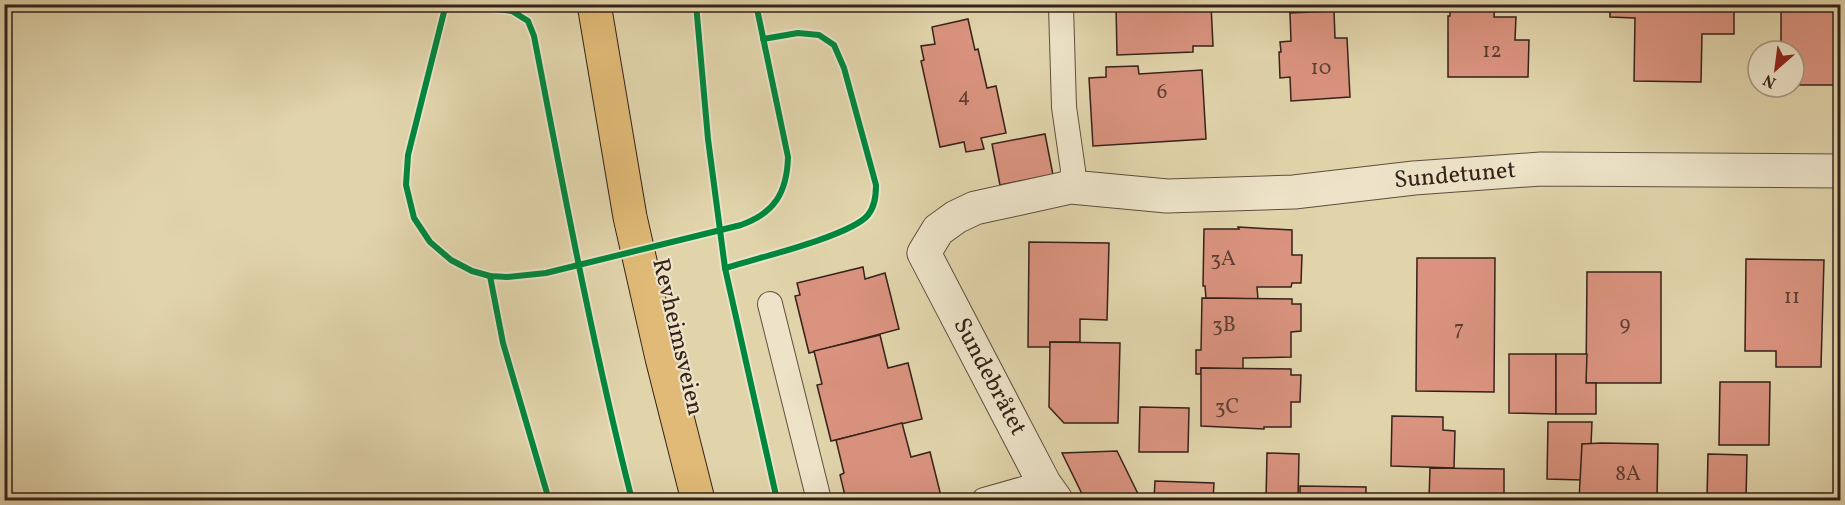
<svg xmlns="http://www.w3.org/2000/svg" width="1845" height="505" viewBox="0 0 1845 505" font-family="Vollkorn,serif">
	<rect width="100%" height="100%" fill="#e1d4ab"/>
	<filter id="stains"><feTurbulence type="fractalNoise" baseFrequency=".00333" numOctaves="4"/><feColorMatrix values="0 0 0 0 .2 0 0 0 0 .09 0 0 0 0 .02 0 0 0 .5 -.17"/></filter>
	<radialGradient id="worn" r=".72"><stop offset=".6" stop-color="#630" stop-opacity="0"/><stop offset="1" stop-color="#630" stop-opacity=".3"/></radialGradient>
	<g fill="#da937f" stroke="#35221a" stroke-width="1.5">
		<polygon points="1135,4 1211,5 1213,46 1193,46 1193,52 1117,55 1116,5"/>
		<polygon points="1290,4 1334,4 1334,11 1290,13"/>
		<polygon points="1450,4 1495,4 1494,17 1516,17 1515,40 1529,40 1528,77 1448,77 1448,16 1450,16"/>
		<polygon points="1610,4 1734,4 1734,34 1702,34 1701,82 1634,81 1635,18 1610,17"/>
		<polygon points="1781,4 1840,4 1840,85 1794,85 1794,51 1781,51"/>
		<polygon points="1334,11 1335,38 1347,38 1350,97 1291,101 1290,77 1280,78 1279,52 1281,52 1280,42 1291,41 1290,13"/>
		<polygon points="968,19 975,50 978,49 987,88 996,86 1006,133 981,138 984,149 966,152 964,142 940,147 921,61 924,60 921,46 935,44 932,27"/>
		<polygon points="1138,66 1139,74 1202,70 1206,139 1093,146 1089,78 1106,77 1106,67"/>
		<polygon points="1045,134 1053,175 1000,185 992,144"/>
		<polygon points="1238,227 1292,230 1292,255 1302,255 1301,283 1292,283 1291,287 1257,287 1258,299 1206,298 1205,286 1203,286 1204,229 1239,229"/>
		<polygon points="1029,242 1109,243 1107,320 1080,319 1080,342 1050,342 1050,347 1028,347"/>
		<polygon points="1417,258 1495,258 1494,392 1416,391"/>
		<polygon points="1746,259 1824,260 1821,367 1776,367 1776,351 1745,351"/>
		<polygon points="863,267 865,279 885,273 899,329 809,353 795,296 800,295 797,283"/>
		<polygon points="1587,272 1661,272 1661,383 1586,383"/>
		<polygon points="1202,298 1292,299 1292,304 1301,304 1301,331 1291,332 1291,357 1243,358 1243,369 1201,368 1201,374 1196,374 1196,350 1201,350"/>
		<polygon points="880,335 888,368 908,363 922,419 831,441 817,385 822,384 814,351"/>
		<polygon points="1050,342 1120,343 1118,423 1064,423 1049,407"/>
		<polygon points="1509,354 1556,354 1556,414 1509,413"/>
		<polygon points="1556,354 1587,354 1586,383 1596,383 1596,414 1556,414"/>
		<polygon points="1201,368 1291,369 1291,375 1301,375 1300,402 1291,402 1291,427 1264,427 1264,429 1201,426"/>
		<polygon points="1720,382 1770,382 1769,445 1719,445"/>
		<polygon points="1140,407 1189,408 1188,452 1139,452"/>
		<polygon points="1392,416 1443,417 1443,430 1455,431 1454,468 1391,466"/>
		<polygon points="1548,422 1592,422 1591,445 1582,444 1582,480 1547,479"/>
		<polygon points="902,423 911,457 930,452 942,500 846,500 840,475 844,473 836,440"/>
		<polygon points="1601,443 1658,444 1657,500 1579,500 1582,444"/>
		<polygon points="1117,451 1141,500 1085,500 1062,453"/>
		<polygon points="1267,453 1299,454 1298,500 1266,500"/>
		<polygon points="1708,454 1747,455 1746,500 1707,500"/>
		<polygon points="1430,468 1504,469 1504,500 1429,500"/>
		<polygon points="1155,481 1214,483 1213,500 1154,500"/>
		<polygon points="1300,486 1366,487 1366,500 1300,500"/>
	</g>
	<g fill="none" stroke-linecap="round" stroke-linejoin="round">
		<defs>
			<g id="service">
				<polyline points="1061,7 1064,107 1073,170 1071,187"/>
				<polyline points="770,304 819,500"/>
				<polyline points="984,500 1044,483"/>
			</g>
			<polyline id="minor" points="1056,500 1044,483 924,253 938,230 956,217 975,208 1071,187 1167,196 1294,192 1414,178 1541,169 1840,171"/>
			<polyline id="primary" points="594,4 630,217 662,358 698,500"/>
		</defs>
		<use href="#service" stroke="#604e3e" stroke-width="26"/>
		<use href="#minor" stroke="#604e3e" stroke-width="35"/>
		<use href="#primary" stroke="#35221a" stroke-width="35"/>
		<use href="#service" stroke="#ece3c8" stroke-width="24"/>
		<use href="#minor" stroke="#ece3c8" stroke-width="33"/>
		<use href="#primary" stroke="#e0ba76" stroke-width="33"/>
		<defs>
			<g id="cycleway">
				<path d="M 446,4 L 408,155 L 406,185 L 414,218 L 430,242 L 451,260 L 472,271 L 490,276 L 507,277 L 546,273 L 741,225 C 775,213 787,192 788,157 L 756,4"/>
				<path d="M 464,4 L 512,11 L 528,21 L 534,36 C 564,192 593,347 632,500"/>
				<polyline points="696,4 708,139 725,268 777,500"/>
				<path d="M 725,268 C 754,259 851,236 868,215 C 875,206 876,196 876,185 L 844,68 L 834,45 L 819,35 L 798,33 L 763,39"/>
				<polyline points="490,276 503,343 549,500"/>
			</g>
		</defs>
		<use href="#cycleway" stroke="#ece3c8" stroke-width="10"/>
		<use href="#cycleway" stroke="#00873e" stroke-width="6"/>
	</g>
	<g text-anchor="middle" dominant-baseline="central" stroke-width="4.5" stroke-linejoin="round" paint-order="stroke">
		<g font-size="21" fill="#5e3e33">
			<text x="1492" y="51">12</text>
			<text x="1321" y="68">10</text>
			<text x="1162" y="92">6</text>
			<text x="964" y="96">4</text>
			<text x="1223" y="259">3A</text>
			<text x="1792" y="297">11</text>
			<text x="1625" y="324">9</text>
			<text x="1224" y="325">3B</text>
			<text x="1459" y="329">7</text>
			<text x="1227" y="407">3C</text>
			<text x="1628" y="474">8A</text>
		</g>
		<g font-size="24" fill="#35221a" stroke="#ece3c8">
			<text transform="translate(1455 176) rotate(-5)">Sundetunet</text>
			<text transform="translate(677 337) rotate(77)">Revheimsveien</text>
			<text transform="translate(989 377) rotate(62)">Sundebråtet</text>
		</g>
	</g>
	<rect width="1845" height="505" fill="none" stroke="#e1d4ab" stroke-width="24"/>
	<rect x="6" y="6" width="1833" height="493" fill="none" stroke="#35221a" stroke-width="3"/>
	<rect x="12" y="12" width="1821" height="481" fill="none" stroke="#35221a" stroke-width="1.5"/>
	<g transform="translate(1776 69) rotate(208)"><circle r="28" fill="#ece3c8" stroke="#a39682" stroke-width="1.5"/>
	<path d="M0-4.5L10 22L0 15L-10 22Z" fill="#8f2418"/>
	<text y="-9" font-size="16" font-weight="bold" text-anchor="middle" fill="#35221a">N</text>
	</g>
	<rect width="100%" height="100%" filter="url(#stains)"/>
	<rect width="100%" height="100%" fill="url(#worn)"/>
</svg>
